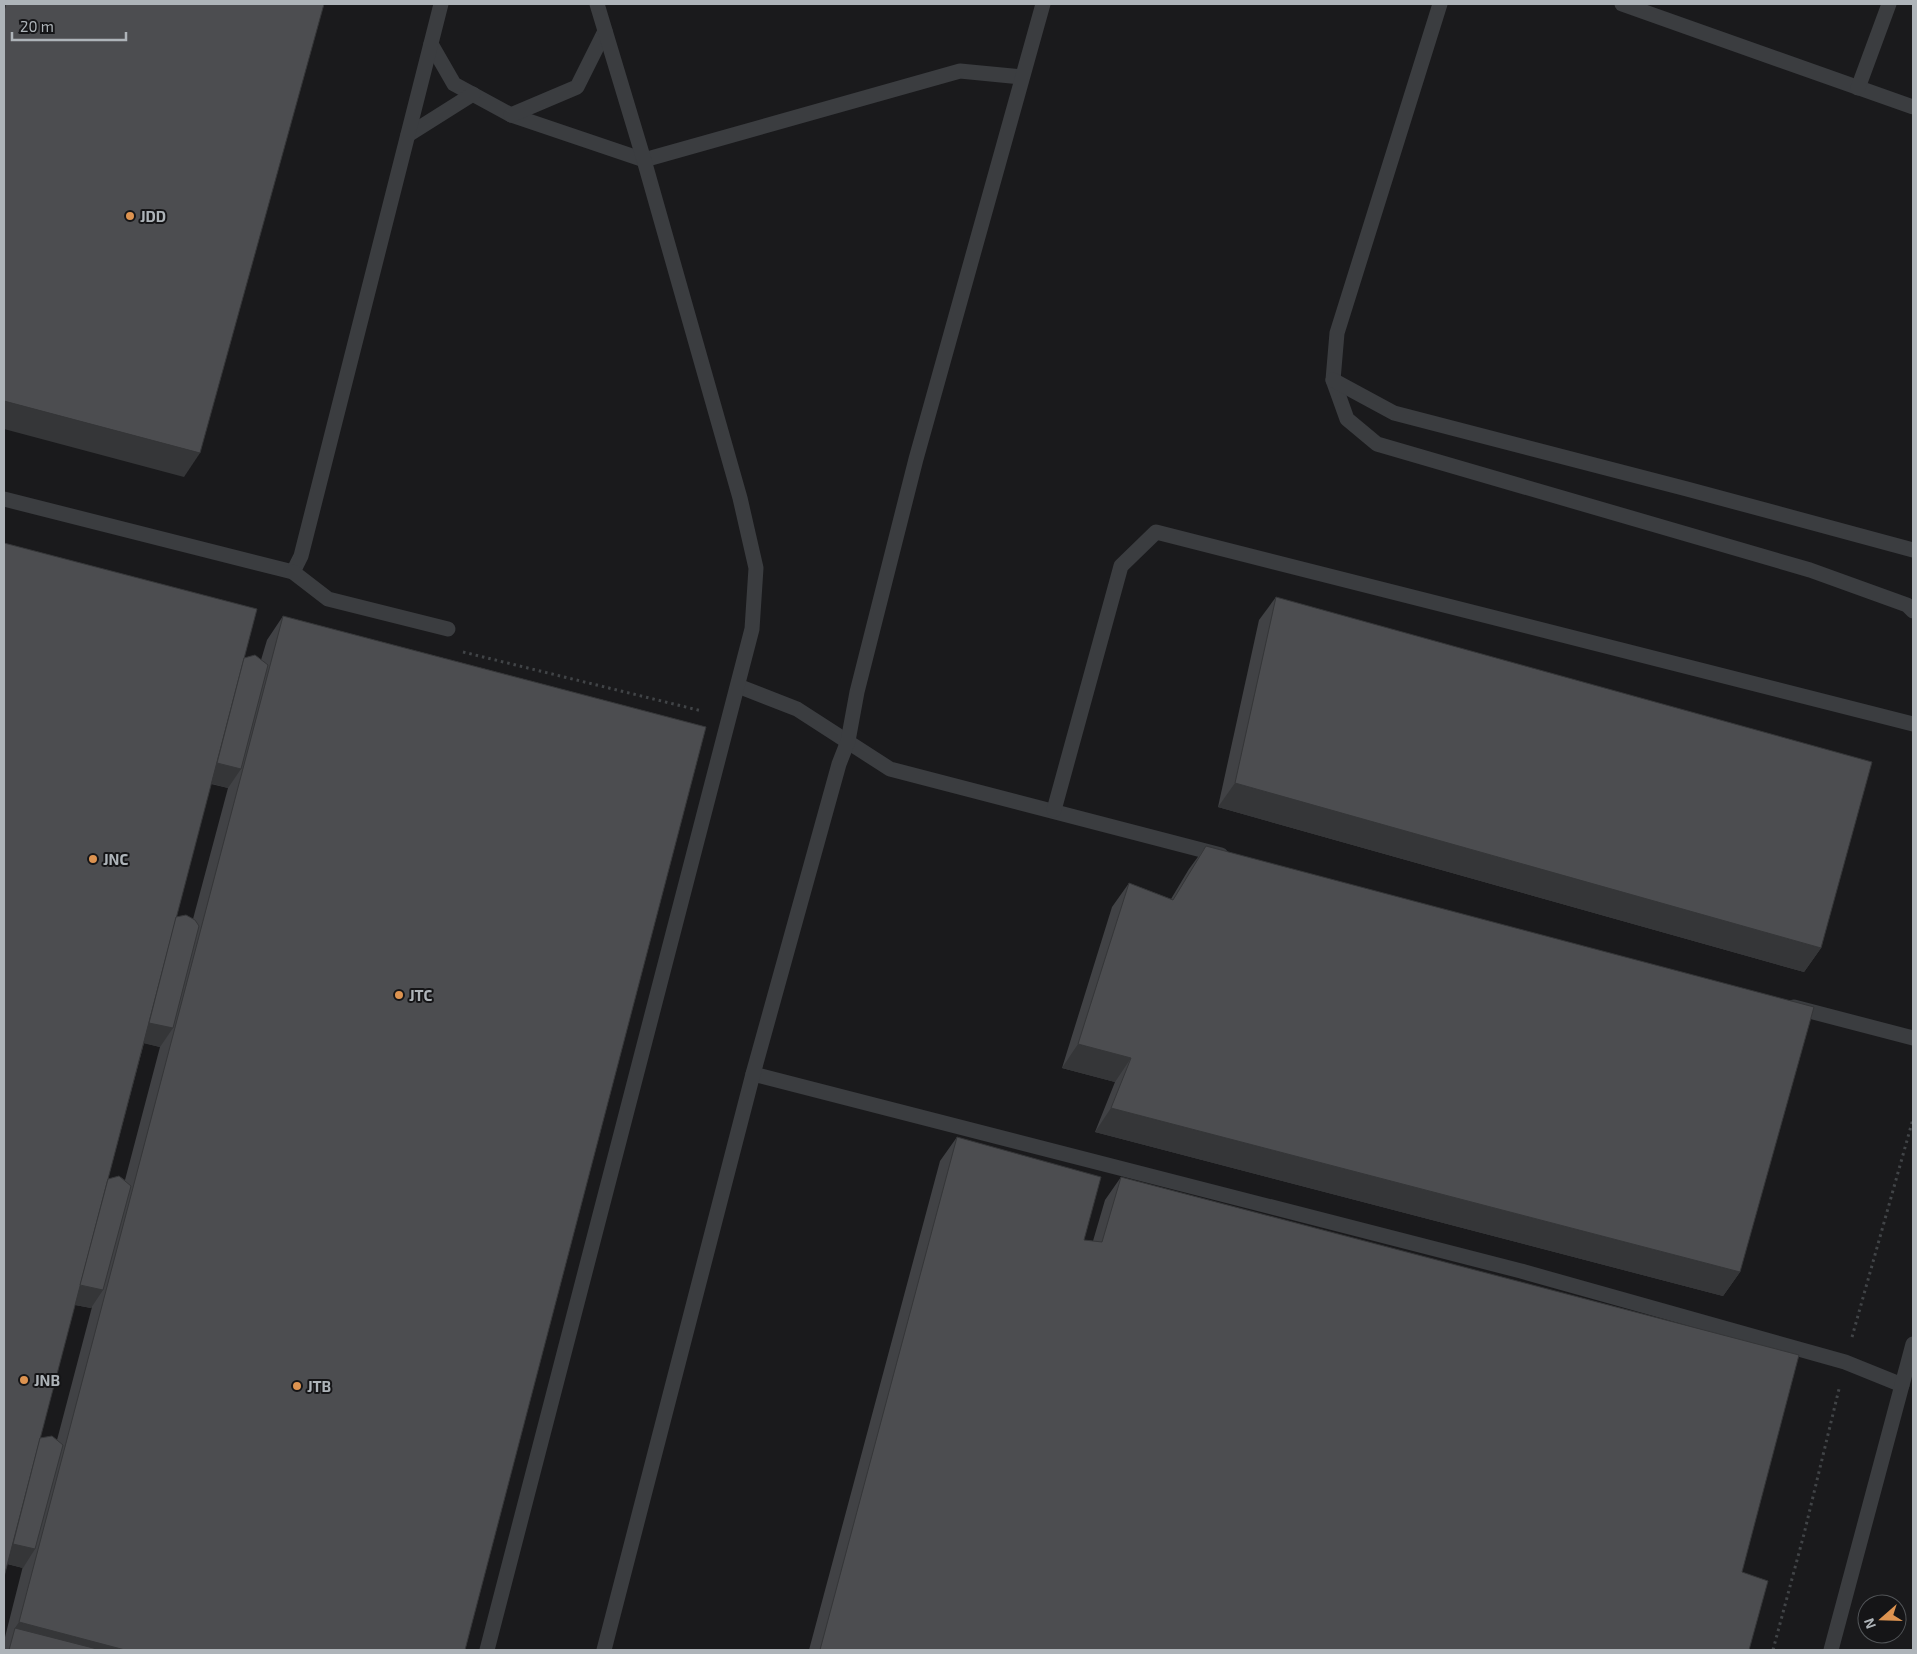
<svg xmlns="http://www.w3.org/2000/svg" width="1917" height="1654" viewBox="0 0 1917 1654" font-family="'Exo 2',sans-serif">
	<rect width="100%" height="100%" fill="#1a1a1c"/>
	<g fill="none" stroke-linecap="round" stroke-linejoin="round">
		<g stroke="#414447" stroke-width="3" stroke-dasharray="2.5 4" stroke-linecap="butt">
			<polyline points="463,652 702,711"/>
			<polyline points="1852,1337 1913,1119"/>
			<polyline points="1773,1650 1804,1534 1839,1389"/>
		</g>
		<g stroke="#3b3d40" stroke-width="15">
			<polyline points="1440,4 1337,333 1333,380 1347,419 1377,444 1810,570 1907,605 1913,611"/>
			<polyline points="1622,4 1913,107"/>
			<polyline points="431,44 454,84 511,115 644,160 960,71 1022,77"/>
			<polyline points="1858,88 1889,4"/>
			<polyline points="511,115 577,87 605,31"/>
			<polyline points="408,135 473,94"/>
			<polyline points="1333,380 1394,413 1687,489 1913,550"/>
			<polyline points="4,499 293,572 301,556 441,4"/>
			<polyline points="293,572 328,599 448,629"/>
			<polyline points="738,686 797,709 890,769 1221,855"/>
			<polyline points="1054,810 1121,566 1156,532 1913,724"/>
			<polyline points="1794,1007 1913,1038"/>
			<polyline points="753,1074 1521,1271 1845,1362 1902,1385"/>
			<polyline points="487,1650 752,629 756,568 740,498 644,160 597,4"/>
			<polyline points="604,1650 753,1074 839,764 848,741 857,692 916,459 1043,4"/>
			<polyline points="1831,1650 1913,1344"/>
		</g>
	</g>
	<g fill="#414245" fill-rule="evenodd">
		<path d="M 4,543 L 257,609 L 244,658 L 255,655 L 261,660 L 267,640 L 283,616 L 706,727 L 465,1650 L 4,1650 L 4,1641 L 23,1566 L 23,1568 L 7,1564 L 4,1577 ZM 211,784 L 228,788 L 193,919 L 186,915 L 176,917 ZM 144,1043 L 160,1047 L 125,1180 L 119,1176 L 108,1179 ZM 75,1305 L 91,1308 L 92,1307 L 57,1440 L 52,1436 L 40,1438 Z"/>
		<polygon points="1276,597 1821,948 1804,972 1218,807 1259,620"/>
		<polygon points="1206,846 1740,1272 1723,1296 1095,1132 1115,1082 1062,1068 1112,907 1129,883 1171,899 1189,869"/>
		<polygon points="957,1137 1084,1240 1093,1241 1105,1200 1121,1177 1742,1572 1749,1650 809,1650 940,1161"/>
	</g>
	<g fill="#353638">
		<polygon points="4,401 200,453 184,477 4,429"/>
		<polygon points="215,763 241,769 228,788 202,781"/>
		<polygon points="1235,783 1821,948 1804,972 1218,807"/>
		<polygon points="147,1022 173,1028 160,1047 134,1041"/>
		<polygon points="1078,1044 1131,1058 1115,1082 1062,1068"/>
		<polygon points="1111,1108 1740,1272 1723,1296 1095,1132"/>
		<polygon points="78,1285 103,1290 91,1308 65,1303"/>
		<polygon points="10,1543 35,1549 23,1568 4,1563"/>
		<polygon points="19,1622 125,1650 19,1650 15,1628"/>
	</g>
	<g fill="#4c4d50" stroke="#353638">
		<polygon points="6,4 324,4 200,453 4,401 4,11"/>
		<polygon points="4,543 257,609 4,1577"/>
		<polygon points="1276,597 1872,762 1821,948 1235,783"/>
		<polygon points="283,616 706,727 465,1650 125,1650 19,1622"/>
		<polygon points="255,655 268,665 241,769 217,763 244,658"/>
		<polygon points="1206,846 1814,1007 1740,1272 1111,1108 1131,1058 1078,1044 1129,883 1173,900"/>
		<polygon points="186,915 195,920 199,926 173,1028 149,1023 176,917"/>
		<polygon points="957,1137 1101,1177 1084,1240 1102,1242 1121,1177 1799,1355 1742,1572 1768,1581 1749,1650 820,1650"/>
		<polygon points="119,1176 131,1186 103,1290 80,1285 108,1179"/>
		<polygon points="52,1436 63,1445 35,1549 13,1544 40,1438"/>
		<polygon points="15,1628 97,1649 97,1650 9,1650"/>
	</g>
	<g fill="#dd9350" stroke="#151517" stroke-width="2">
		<circle cx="130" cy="216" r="5"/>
		<circle cx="93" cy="859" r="5"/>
		<circle cx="399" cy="995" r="5"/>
		<circle cx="24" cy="1380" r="5"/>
		<circle cx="297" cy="1386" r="5"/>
	</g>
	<g text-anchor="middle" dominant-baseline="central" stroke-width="4" stroke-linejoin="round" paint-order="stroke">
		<g font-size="15" font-weight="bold" fill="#aeb4b9" stroke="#151517" text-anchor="start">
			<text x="140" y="216">JDD</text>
			<text x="103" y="859">JNC</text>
			<text x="409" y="995">JTC</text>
			<text x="34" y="1380">JNB</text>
			<text x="307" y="1386">JTB</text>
		</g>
	</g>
	<rect width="1917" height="1654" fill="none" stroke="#aeb4b9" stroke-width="10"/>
	<g transform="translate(1882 1619) rotate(250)"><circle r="24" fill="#151517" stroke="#525558"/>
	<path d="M0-4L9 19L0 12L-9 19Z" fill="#dd9350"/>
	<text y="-8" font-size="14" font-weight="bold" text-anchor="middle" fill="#aeb4b9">N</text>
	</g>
	<path d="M12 32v8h114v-8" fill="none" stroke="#aeb4b9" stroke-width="2.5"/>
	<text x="20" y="32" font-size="15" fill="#aeb4b9" stroke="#151517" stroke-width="4" paint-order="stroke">20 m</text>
</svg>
